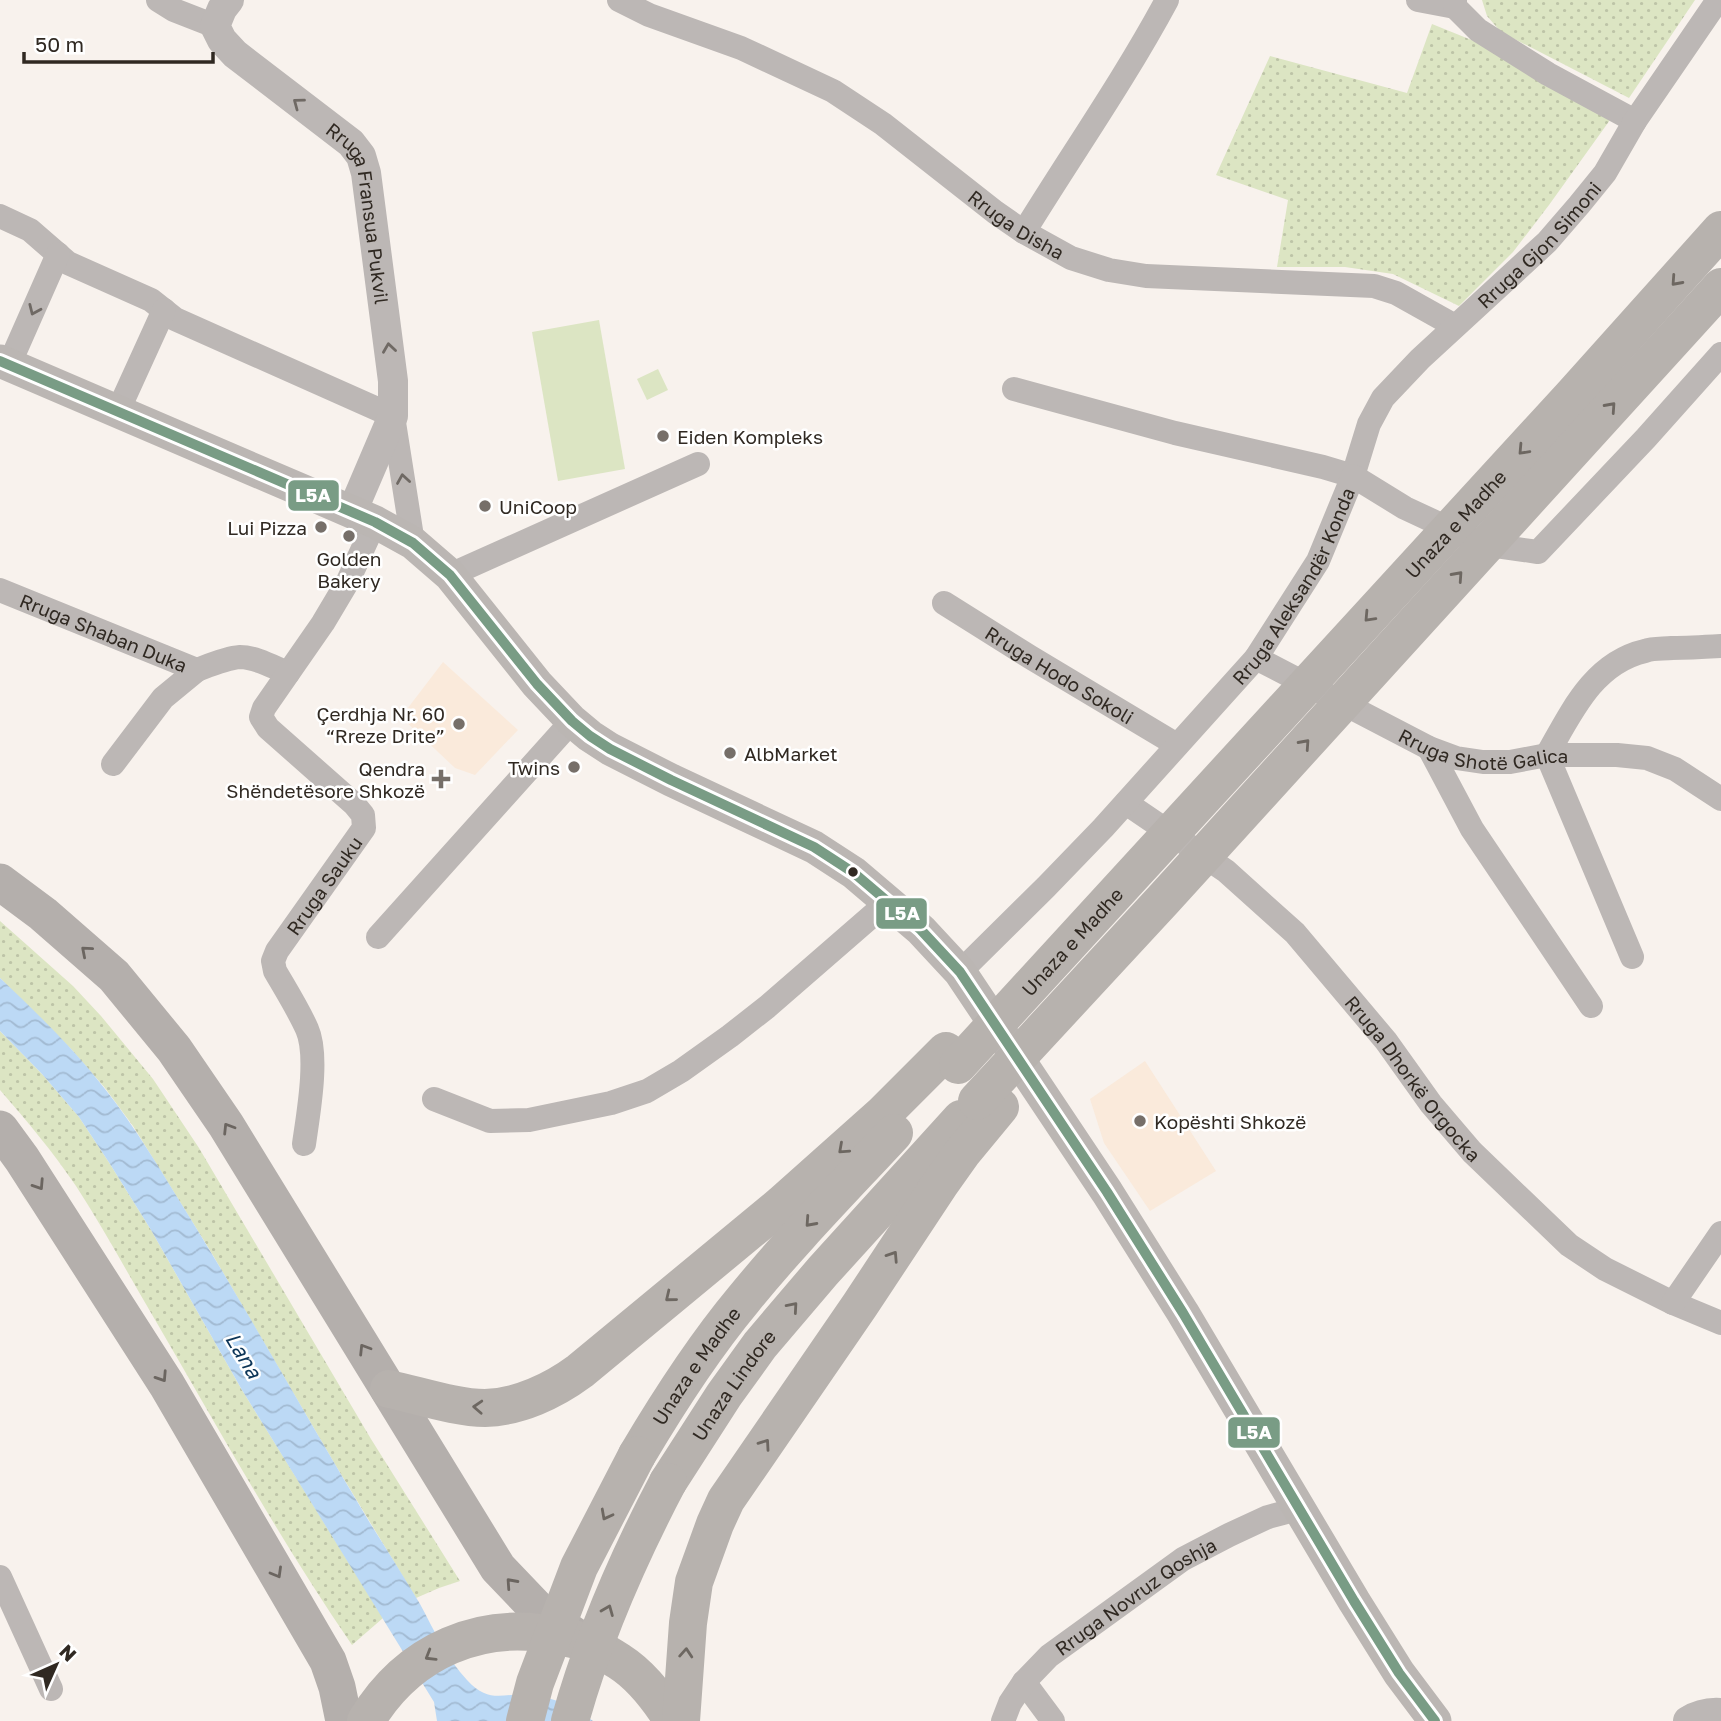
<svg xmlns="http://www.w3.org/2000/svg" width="1721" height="1721" viewBox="0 0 1721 1721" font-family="'Golos Text',sans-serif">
	<defs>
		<pattern id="grass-dots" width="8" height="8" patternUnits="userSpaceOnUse" patternTransform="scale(1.75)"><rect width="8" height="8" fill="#dce5c3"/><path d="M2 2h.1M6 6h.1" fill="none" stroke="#bdc4a7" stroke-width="1.8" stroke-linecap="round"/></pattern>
		<pattern id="water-waves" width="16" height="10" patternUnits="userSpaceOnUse" patternTransform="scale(1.75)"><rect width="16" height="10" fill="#bcd9f5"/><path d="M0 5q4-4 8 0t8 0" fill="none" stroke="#a2bad2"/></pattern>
	</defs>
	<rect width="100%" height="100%" fill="#f8f2ed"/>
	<g fill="#faeadb">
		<polygon points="443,662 518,730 475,775 455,768 401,717"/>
		<polygon points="1145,1061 1216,1171 1150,1211 1104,1143 1090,1099"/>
	</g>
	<g fill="url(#grass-dots)">
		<polygon points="1482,0 1695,0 1629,98 1501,32 1487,16"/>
		<polygon points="1432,24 1474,41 1610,120 1549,205 1513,252 1459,306 1393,274 1345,267 1277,267 1288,200 1216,175 1270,56 1407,93"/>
		<polygon points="0,921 73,986 101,1016 153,1079 199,1148 371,1439 460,1581 439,1588 416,1598 336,1466 211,1252 133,1126 105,1088 71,1049 0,978"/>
		<path d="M 0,1031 L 42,1074 L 79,1117 L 110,1164 L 151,1230 L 242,1390 L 383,1618 L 352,1645 C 280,1540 218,1428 154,1318 C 128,1274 104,1229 76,1186 C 53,1152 27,1121 0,1090 Z"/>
	</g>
	<g fill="#dce5c3">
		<polygon points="599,320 625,469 558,481 532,332"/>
		<polygon points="658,369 668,390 647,400 637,379"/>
	</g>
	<path fill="url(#water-waves)" d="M 0,978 C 37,1013 74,1049 105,1089 C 136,1128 161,1171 187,1213 C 250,1315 308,1420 370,1523 C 387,1550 404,1577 420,1604 C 434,1630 447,1659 467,1680 C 490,1705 503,1692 531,1695 C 554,1697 575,1707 593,1721 L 437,1721 L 434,1702 L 242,1390 L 151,1230 L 110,1164 L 79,1117 L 42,1074 L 0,1031 Z"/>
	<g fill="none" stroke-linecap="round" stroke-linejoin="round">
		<g stroke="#bcb7b5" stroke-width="24">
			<polyline points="158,0 174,10 215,26"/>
			<path id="s1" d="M 619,0 L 649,15 L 741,48 L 833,91 L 883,124 L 995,212 L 1024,232 L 1071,258 L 1109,270 L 1146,276 L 1374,286 L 1396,293 L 1455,326"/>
			<polyline points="1418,0 1455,7"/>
			<polyline points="1455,0 1455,7 1478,30 1548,74 1635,121"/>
			<polyline points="0,216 30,230 68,263 151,300 175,319 393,416 413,543"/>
			<path d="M 1024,232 C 1072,154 1124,80 1167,0"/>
			<polyline points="9,365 58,254"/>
			<path id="s2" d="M 1014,389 L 1175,433 L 1323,467 L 1353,476 L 1369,424 L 1383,398 L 1420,359 L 1547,242 L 1579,205 L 1605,173 L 1635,121 L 1718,0"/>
			<polyline points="118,411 164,310"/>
			<polyline points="450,575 698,464"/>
			<path id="s3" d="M 0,590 L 197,670 C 210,665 226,658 240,657 C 256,657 273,667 288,673"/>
			<path id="s4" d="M 944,603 L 1030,657 L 1177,745"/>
			<path id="s5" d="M 1256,658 L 1429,748 L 1456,758 L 1483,762 L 1510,762 L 1547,755 L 1617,755 L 1647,758 L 1675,769 L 1721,799"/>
			<polyline points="1429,748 1472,829 1591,1006"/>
			<polyline points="113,764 163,698 197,670"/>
			<path id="s6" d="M 1126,803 L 1226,871 L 1295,933 L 1386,1041 L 1431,1104 L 1472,1152 L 1569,1245 L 1605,1269 L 1673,1303 L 1721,1323"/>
			<polyline points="378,937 572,721"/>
			<path d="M 1632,957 L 1547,755 C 1571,713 1593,663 1645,651 C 1653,648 1663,649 1672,648 C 1688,648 1705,647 1721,646"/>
			<path id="s7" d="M 960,972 L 1046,887 L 1103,828 L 1256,658 L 1318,561 L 1353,476 L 1405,508 L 1482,544 L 1538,552 L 1646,438 L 1721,354"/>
			<polyline points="434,1099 490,1121 529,1120 611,1103 647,1091 681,1071 730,1036 767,1007 889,901"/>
			<path id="s8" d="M 304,1144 C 308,1115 319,1056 307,1029 C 298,1009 286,990 275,971 L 273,961 L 277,951 L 364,828 L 363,815 L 354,804 L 268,728 L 261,717 L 264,708 L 323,623 L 348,581 L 375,522"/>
			<polyline points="1673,1303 1721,1233"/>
			<polyline points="0,1577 51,1689"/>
			<polyline points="1024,1682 1053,1721"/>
			<path id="s9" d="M 1003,1721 L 1010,1703 L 1024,1682 L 1049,1656 L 1183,1559 L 1229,1535 L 1268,1517 L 1298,1509"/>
		</g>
		<g stroke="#bcb7b5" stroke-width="30">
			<path id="s10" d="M 229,0 L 222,9 L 215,26 L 222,40 L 235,54 L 351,143 L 361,156 L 366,173 L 393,381 L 393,416 L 352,512"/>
			<path d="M 1688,1721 C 1699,1714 1708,1712 1721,1713"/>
		</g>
		<polyline stroke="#bbb6b3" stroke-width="33" points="0,361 315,496 375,522 413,543 450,575 537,684 572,721 590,736 610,749 671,780 814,847 854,873 921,930 960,972 1107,1192 1183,1313 1354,1601 1399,1673 1435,1721"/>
		<g stroke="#b4afac" stroke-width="37">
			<polyline points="0,882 43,914 114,976 174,1049 226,1125 498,1568 541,1613 581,1640"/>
			<polyline points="0,1129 22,1159 167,1385 328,1661 337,1687 344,1721"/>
		</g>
		<g stroke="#b7b2ae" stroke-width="38">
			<path d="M 389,1389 C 418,1395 456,1408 485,1408 C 519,1407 553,1391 580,1371 L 782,1204 L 883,1114 L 946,1051"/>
			<path id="s11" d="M 637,1455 C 669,1401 703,1348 743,1300 C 790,1242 843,1188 894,1133"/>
			<path id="s12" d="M 668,1482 L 724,1395 L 760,1345 L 823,1271 L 961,1119"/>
			<path d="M 366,1721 C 408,1651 482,1618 562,1637 C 568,1638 576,1639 582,1642 C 595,1646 609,1655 620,1662 C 642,1676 659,1699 673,1721"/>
			<polyline points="681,1721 688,1623 694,1582 715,1524 726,1500 860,1305 940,1184 962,1153 1000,1107"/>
		</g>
		<g stroke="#b7b2ae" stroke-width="38">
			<path id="s13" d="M 958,1065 L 1572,396 L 1721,230"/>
			<polyline points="977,1101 1163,900 1721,287"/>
			<polyline points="525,1721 535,1683 579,1567 637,1455"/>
			<path d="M 570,1721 C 593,1638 628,1558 668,1482"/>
		</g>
		<defs>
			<polyline id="bus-1" points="0,361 375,522 413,543 450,575 537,684 572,721 590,736 610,749 671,780 814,847 854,873 921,930 960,972 1107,1192 1183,1313 1354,1601 1399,1673 1435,1721"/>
		</defs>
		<use href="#bus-1" stroke="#fff" stroke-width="16"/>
		<use href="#bus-1" stroke="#799c85" stroke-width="10"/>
	</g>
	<defs><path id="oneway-chevron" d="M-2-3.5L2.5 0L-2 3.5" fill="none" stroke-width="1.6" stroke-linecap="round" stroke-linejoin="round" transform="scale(1.75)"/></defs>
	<g stroke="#6f6964">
		<use href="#oneway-chevron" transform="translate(298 103) rotate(-143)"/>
		<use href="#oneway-chevron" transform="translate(34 310) rotate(114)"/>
		<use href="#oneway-chevron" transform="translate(389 348) rotate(-98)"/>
		<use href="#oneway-chevron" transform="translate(403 479) rotate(-99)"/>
	</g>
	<g stroke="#6d6761">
		<use href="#oneway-chevron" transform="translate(1676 281) rotate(132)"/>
		<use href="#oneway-chevron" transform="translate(1611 407) rotate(-48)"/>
		<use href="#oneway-chevron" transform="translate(1523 450) rotate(133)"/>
		<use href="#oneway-chevron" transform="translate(1458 576) rotate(-48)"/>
		<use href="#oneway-chevron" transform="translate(1369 617) rotate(133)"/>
		<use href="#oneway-chevron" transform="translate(1305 744) rotate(-48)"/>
		<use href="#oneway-chevron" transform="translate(843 1149) rotate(138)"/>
		<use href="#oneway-chevron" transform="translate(810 1222) rotate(132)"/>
		<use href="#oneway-chevron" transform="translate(893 1256) rotate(-57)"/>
		<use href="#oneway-chevron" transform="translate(670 1297) rotate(141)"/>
		<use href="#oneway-chevron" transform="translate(793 1307) rotate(-49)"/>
		<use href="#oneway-chevron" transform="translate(478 1407) rotate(-177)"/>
		<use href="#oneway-chevron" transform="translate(765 1444) rotate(-55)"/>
		<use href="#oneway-chevron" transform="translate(606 1515) rotate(118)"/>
		<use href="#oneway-chevron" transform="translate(608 1610) rotate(-68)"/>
		<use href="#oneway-chevron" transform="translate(686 1653) rotate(-86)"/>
		<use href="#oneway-chevron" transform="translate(430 1656) rotate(149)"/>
	</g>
	<g stroke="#6b6560">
		<use href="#oneway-chevron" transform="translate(86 951) rotate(-139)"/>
		<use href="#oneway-chevron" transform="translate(228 1128) rotate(-122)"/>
		<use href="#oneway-chevron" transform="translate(39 1185) rotate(57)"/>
		<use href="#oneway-chevron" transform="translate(364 1349) rotate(-122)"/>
		<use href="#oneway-chevron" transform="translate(162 1377) rotate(57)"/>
		<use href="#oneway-chevron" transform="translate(277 1573) rotate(60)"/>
		<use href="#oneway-chevron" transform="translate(511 1583) rotate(-132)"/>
	</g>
	<g fill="#766f69" stroke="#fff" stroke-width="2.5">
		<circle cx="663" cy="436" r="7"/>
		<circle cx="485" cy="506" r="7"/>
		<circle cx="321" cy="527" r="7"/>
		<circle cx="349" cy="536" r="7"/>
		<circle cx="459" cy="724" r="7"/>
		<circle cx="730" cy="753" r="7"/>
		<circle cx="574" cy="767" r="7"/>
		<path d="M437.5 768.5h7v7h7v7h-7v7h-7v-7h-7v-7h7z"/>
		<circle cx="1140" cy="1121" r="7"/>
	</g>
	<circle fill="#302922" stroke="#fff" stroke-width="2.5" cx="853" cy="872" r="6"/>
	<g text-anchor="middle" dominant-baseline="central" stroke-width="5" stroke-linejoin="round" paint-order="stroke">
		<g font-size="19" fill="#302922" stroke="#fff">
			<text stroke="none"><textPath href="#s10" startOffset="280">Rruga Fransua Pukvil</textPath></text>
			<text stroke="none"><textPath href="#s1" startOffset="460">Rruga Disha</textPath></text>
			<text stroke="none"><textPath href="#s2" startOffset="653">Rruga Gjon Simoni</textPath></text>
			<text stroke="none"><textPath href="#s13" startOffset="735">Unaza e Madhe</textPath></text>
			<text stroke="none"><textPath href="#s7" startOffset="513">Rruga Aleksandër Konda</textPath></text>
			<text stroke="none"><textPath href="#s3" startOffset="112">Rruga Shaban Duka</textPath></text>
			<text stroke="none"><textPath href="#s4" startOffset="136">Rruga Hodo Sokoli</textPath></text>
			<text stroke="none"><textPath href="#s5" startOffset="250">Rruga Shotë Galica</textPath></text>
			<text stroke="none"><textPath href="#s8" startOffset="284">Rruga Sauku</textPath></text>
			<text stroke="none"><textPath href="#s13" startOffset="168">Unaza e Madhe</textPath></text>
			<text stroke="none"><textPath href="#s6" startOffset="401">Rruga Dhorkë Orgocka</textPath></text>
			<text stroke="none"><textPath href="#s11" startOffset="107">Unaza e Madhe</textPath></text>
			<text stroke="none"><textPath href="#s12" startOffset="117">Unaza Lindore</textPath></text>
			<text stroke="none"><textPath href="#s9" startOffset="186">Rruga Novruz Qoshja</textPath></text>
		</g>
		<g font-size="19" fill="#302922" stroke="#fff" text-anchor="start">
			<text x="677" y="436">Eiden Kompleks</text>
			<text x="499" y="506">UniCoop</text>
			<text x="307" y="527" text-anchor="end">Lui Pizza</text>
			<text x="349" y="558" text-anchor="middle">Golden<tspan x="349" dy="22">Bakery</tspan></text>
			<text x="445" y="713" text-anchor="end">Çerdhja Nr. 60<tspan x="445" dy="22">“Rreze Drite”</tspan></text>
			<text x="744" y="753">AlbMarket</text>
			<text x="560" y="767" text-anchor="end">Twins</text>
			<text x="425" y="768" text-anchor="end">Qendra<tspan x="425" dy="22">Shëndetësore Shkozë</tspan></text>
			<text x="1154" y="1121">Kopështi Shkozë</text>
		</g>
		<g font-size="21" font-style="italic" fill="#0c3558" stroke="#fff">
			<text transform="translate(244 1355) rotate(59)">Lana</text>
		</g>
	</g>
	<g stroke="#fff" stroke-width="2.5">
		<rect x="287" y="479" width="53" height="33" rx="7" fill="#799c85"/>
		<rect x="875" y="897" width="53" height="33" rx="7" fill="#799c85"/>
		<rect x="1227" y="1416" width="54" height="33" rx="7" fill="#799c85"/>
	</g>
	<g font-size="19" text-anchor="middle" font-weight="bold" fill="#fff">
		<text x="313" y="502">L5A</text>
		<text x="902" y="920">L5A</text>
		<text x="1254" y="1439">L5A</text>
	</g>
	<g transform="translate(56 1665) rotate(45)" stroke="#ffffff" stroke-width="5" paint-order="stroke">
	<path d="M0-5L12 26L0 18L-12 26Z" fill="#302922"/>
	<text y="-10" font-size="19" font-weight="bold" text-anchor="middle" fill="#302922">N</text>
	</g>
	<path d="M24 52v10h189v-10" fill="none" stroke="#302922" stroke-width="3.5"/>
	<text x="35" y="52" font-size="21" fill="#302922" stroke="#ffffff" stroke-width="5" paint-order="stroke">50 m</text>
</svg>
